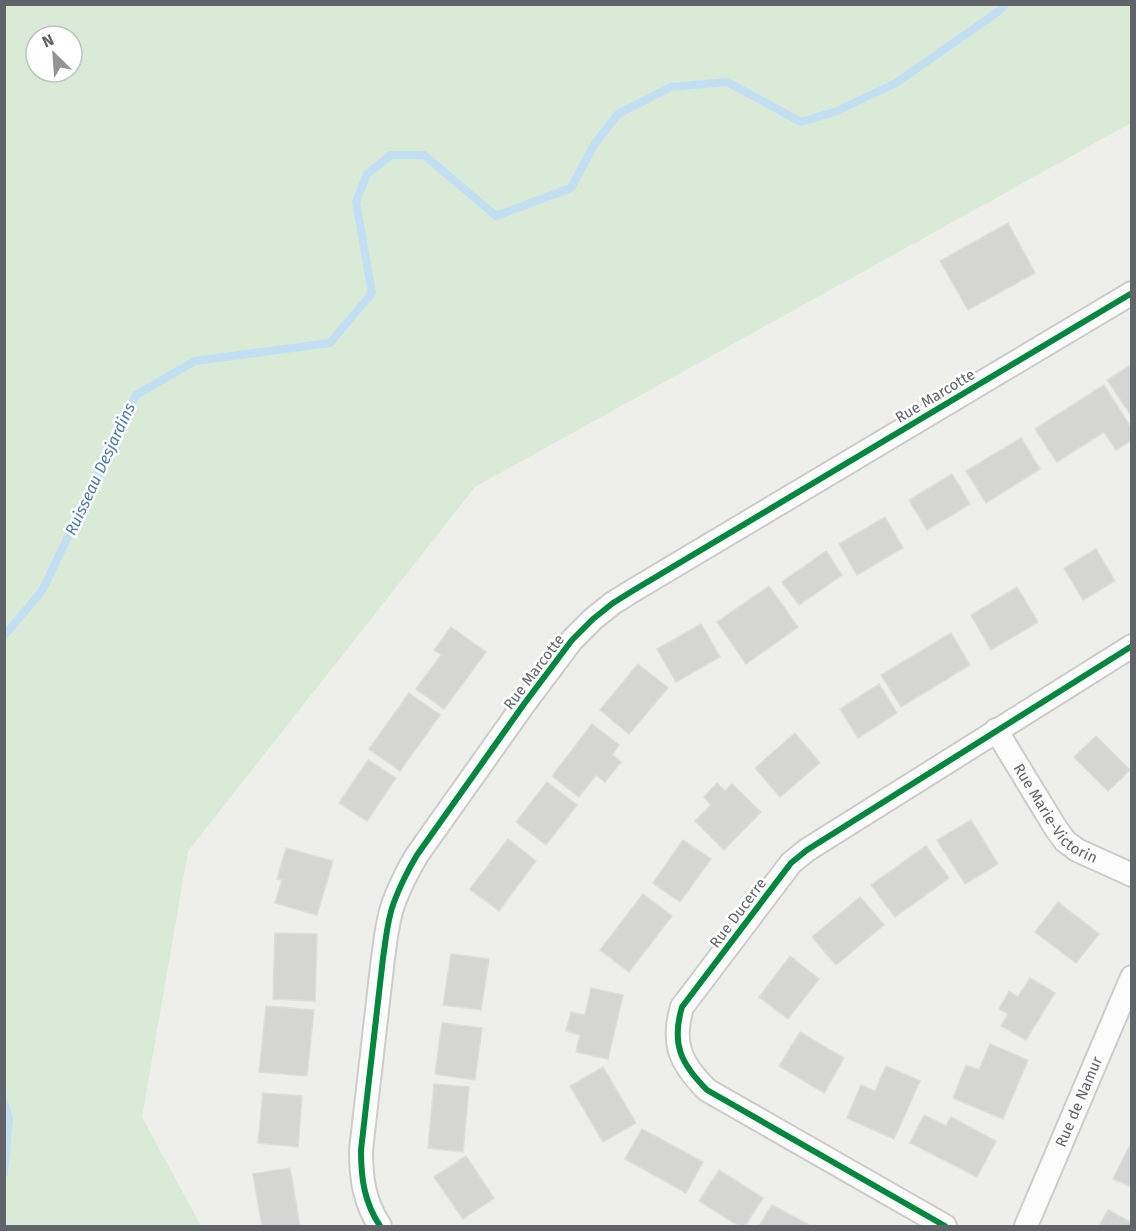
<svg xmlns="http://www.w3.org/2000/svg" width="1136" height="1231" viewBox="0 0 1136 1231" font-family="'Fira Sans',sans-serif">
	<rect width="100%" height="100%" fill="#eeeeea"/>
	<path fill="#d9ead7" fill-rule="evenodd" d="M 5,4 L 1131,5 L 1131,123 L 475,487 L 188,851 L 142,1117 L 201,1226 L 5,1226 ZM 36,36 L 72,36 L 72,72 L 36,72 Z"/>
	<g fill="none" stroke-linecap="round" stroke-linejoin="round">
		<g stroke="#c3dff4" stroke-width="8">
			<polyline points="4,636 42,591 136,395 195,361 330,343 372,293 356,202 367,174 391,155 424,155 496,216 571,188 594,145 618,114 671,87 727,82 801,122 837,111 896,83 999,11 1005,4"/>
			<polyline points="4,1103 9,1118 4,1173"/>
		</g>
	</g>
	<g fill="#d5d5d3" stroke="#deddda" stroke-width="1.5">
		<polygon points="1008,223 1035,273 968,310 940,261"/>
		<polygon points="1132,364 1132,417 1107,380"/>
		<polygon points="1104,385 1132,429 1132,440 1116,450 1104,432 1057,462 1035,429"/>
		<polygon points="1021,438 1040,469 986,503 966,471"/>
		<polygon points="952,474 970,504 927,530 909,500"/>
		<polygon points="885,517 903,548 857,575 839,544"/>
		<polygon points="1096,549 1115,581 1083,600 1064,568"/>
		<polygon points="826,551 842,575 799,605 782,582"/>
		<polygon points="769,586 798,627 746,664 717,622"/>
		<polygon points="1017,587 1038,622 991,650 971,615"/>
		<polygon points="701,624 720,657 676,682 657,649"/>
		<polygon points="451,627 486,652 444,709 416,689 441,655 434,650"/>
		<polygon points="951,633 970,665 901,707 881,675"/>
		<polygon points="638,664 668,688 629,734 600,710"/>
		<polygon points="879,684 897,713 858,738 840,709"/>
		<polygon points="409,693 440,715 400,771 369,749"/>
		<polygon points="592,724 619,745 612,755 621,762 605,782 596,775 579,797 552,776"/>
		<polygon points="795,733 820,763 780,797 755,768"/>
		<polygon points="1096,736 1130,770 1108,791 1074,757"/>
		<polygon points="368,760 396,778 367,821 339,803"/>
		<polygon points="547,782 577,805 546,845 516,822"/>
		<polygon points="717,783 725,791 732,784 761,812 724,850 695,821 711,805 704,797"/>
		<polygon points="971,820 998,864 965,884 937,840"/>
		<polygon points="508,839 536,861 499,911 470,889"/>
		<polygon points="683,840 711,859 680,902 653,883"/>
		<polygon points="926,846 949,878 895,917 871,885"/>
		<polygon points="286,848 333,861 317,915 275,903 282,880 277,879"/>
		<polygon points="643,894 672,916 629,972 600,950"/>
		<polygon points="860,897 884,925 836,965 812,937"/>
		<polygon points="1058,902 1099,934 1076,963 1035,932"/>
		<polygon points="275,933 317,934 315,1001 273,999"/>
		<polygon points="451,954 489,959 481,1010 443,1005"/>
		<polygon points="790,956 819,979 788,1019 759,997"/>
		<polygon points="1030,978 1055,993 1026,1040 1001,1026 1008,1014 999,1009 1009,991 1018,997"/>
		<polygon points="591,988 623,995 608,1059 576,1052 580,1035 566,1031 571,1012 585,1015"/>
		<polygon points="266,1006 314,1010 307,1076 259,1072"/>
		<polygon points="442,1023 482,1028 475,1080 435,1074"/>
		<polygon points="800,1032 844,1058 824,1093 779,1066"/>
		<polygon points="990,1044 1028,1060 1003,1119 953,1098 966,1065 979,1070"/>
		<polygon points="886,1066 920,1081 894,1139 847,1118 861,1085 875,1091"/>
		<polygon points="603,1067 636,1123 603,1142 570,1086"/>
		<polygon points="434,1084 469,1087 463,1152 428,1148"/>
		<polygon points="263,1093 302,1096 298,1147 258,1143"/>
		<polygon points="924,1115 946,1126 951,1117 996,1141 977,1177 910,1143"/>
		<polygon points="642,1129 703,1162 686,1193 625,1159"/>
		<polygon points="1132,1141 1132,1187 1113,1179"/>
		<polygon points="466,1156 494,1198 463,1219 434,1177"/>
		<polygon points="290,1168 300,1226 262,1226 253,1174"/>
		<polygon points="719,1170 763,1198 745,1226 739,1226 699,1201"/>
		<polygon points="772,1205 811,1226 759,1226"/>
		<polygon points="1108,1210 1132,1223 1132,1226 1099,1226"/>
	</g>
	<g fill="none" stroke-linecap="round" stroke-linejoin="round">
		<defs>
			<g id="minor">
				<path id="s1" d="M 996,730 L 1055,827 L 1065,841 L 1077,850 L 1132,875"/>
				<path d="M 380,1226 C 364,1202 361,1178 361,1150 L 383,958 C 386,939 387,920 394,902 C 400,886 408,870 417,855 L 524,704 L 572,640 L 593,619 L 613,603 L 634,590 L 1132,293"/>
				<path d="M 945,1226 L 707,1090 C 681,1064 671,1044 682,1007 L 791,863 L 807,850 L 1132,646"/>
				<path id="s2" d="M 1026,1226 L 1132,977"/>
			</g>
		</defs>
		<use href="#minor" stroke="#cccccb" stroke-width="26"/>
		<use href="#minor" stroke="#fcfcfc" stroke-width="22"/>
		<defs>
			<g id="cycleway">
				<path d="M 380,1226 C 364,1202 361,1178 361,1150 L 383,958 C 386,939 387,920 394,902 C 400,886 408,870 417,855 L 524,704 L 572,640 L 593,619 L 613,603 L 634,590 L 1132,293"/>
				<path d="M 945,1226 L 707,1090 C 681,1064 671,1044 682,1007 L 791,863 L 807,850 L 1132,646"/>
			</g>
		</defs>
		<use href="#cycleway" stroke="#fff" stroke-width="10"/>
		<use href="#cycleway" stroke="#00873e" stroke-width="6"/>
	</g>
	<g text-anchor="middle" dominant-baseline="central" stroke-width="5" stroke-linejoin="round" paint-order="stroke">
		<g font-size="15" fill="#606367" stroke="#fff">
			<text transform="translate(935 396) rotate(-31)">Rue Marcotte</text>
			<text transform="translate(534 672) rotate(-53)">Rue Marcotte</text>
			<text stroke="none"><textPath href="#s1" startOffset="104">Rue Marie-Victorin</textPath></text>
			<text transform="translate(738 913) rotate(-53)">Rue Ducerre</text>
			<text stroke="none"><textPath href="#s2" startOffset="135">Rue de Namur</textPath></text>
		</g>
		<g font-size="16" font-style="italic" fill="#4c79ac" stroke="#fff">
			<text transform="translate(100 469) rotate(-65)">Ruisseau Desjardins</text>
		</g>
	</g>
	<rect width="1136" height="1231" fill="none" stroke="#606367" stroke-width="12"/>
	<g transform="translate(54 54) rotate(335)"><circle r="28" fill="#ffffff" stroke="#bfc1c2" stroke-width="1.5"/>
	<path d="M0-4.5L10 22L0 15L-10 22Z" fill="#929495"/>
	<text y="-9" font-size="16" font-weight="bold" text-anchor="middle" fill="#606367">N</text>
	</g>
</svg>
